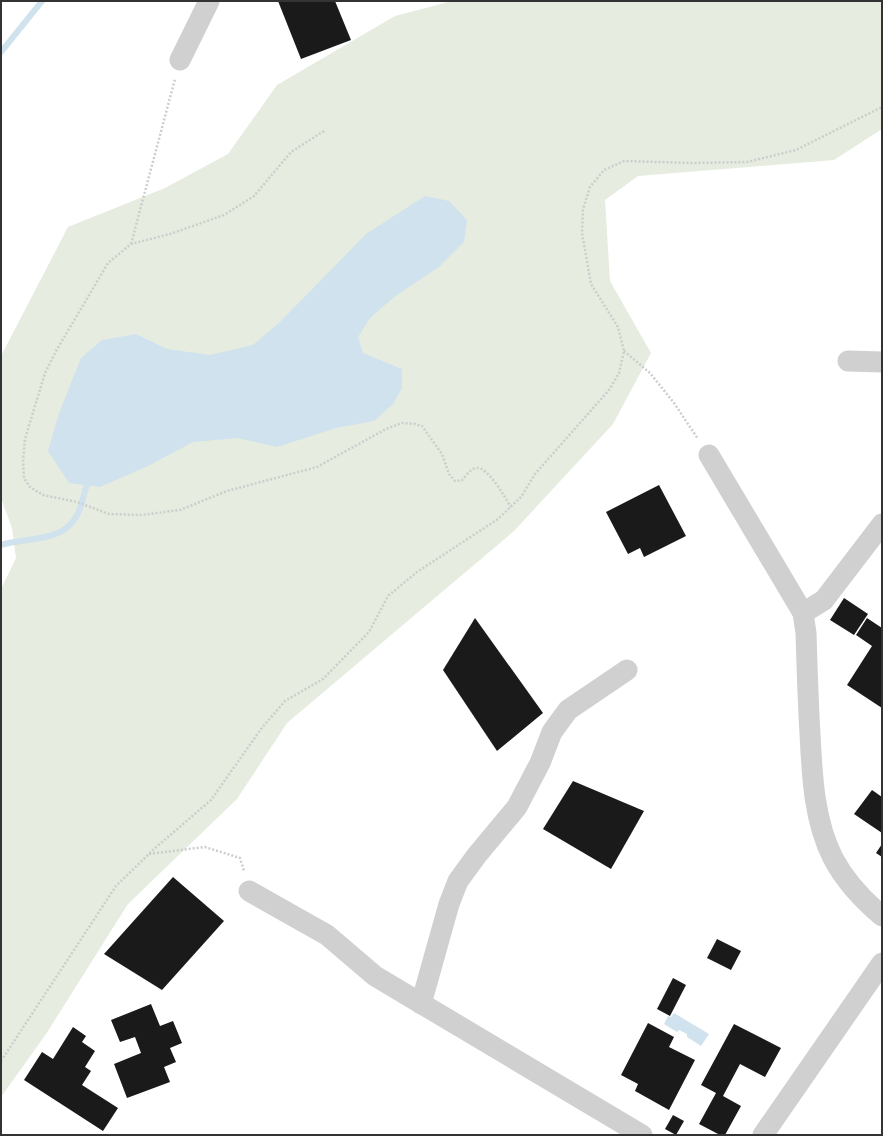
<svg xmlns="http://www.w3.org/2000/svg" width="883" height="1136" viewBox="0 0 883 1136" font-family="'Varela Round',sans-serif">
	<rect width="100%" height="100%" fill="#fff"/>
	<polygon fill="#e6ecdf" points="452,1 882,1 882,129 834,160 638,176 605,200 610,281 651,353 613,424 514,531 287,723 237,799 128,904 46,1034 1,1097 1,589 16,558 12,528 1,498 1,356 68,227 165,188 228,154 277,85 395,16"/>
	<g fill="#cfe2ee">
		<polygon points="425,196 449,201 467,220 464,242 439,267 394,297 370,318 358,337 363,353 402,369 402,388 393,404 374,421 336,428 277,447 238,438 193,442 148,466 100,487 69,483 48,451 59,413 81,358 102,340 136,334 167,349 210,355 253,345 281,321 366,234"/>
		<polygon points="674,1013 709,1034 701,1046 687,1037 687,1034 679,1030 677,1032 664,1024 668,1016 671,1017"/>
	</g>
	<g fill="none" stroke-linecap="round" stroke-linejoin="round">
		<g stroke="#cfe2ee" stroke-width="6">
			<polyline points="1,52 42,1"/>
			<path d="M 1,545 C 26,537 61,543 76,517 C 82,508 83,495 87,485"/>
		</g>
	</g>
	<g fill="#1a1a1a">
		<polygon points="278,1 335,1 351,40 301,59"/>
		<polygon points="659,485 686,536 644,557 640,548 628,554 606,512"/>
		<polygon points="844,598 868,614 854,635 830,620"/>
		<polygon points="475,618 543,713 497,751 443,670"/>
		<polygon points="867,618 882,628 882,708 847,685 872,646 856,635"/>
		<polygon points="573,781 644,811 611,869 543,829"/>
		<polygon points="872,790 882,797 882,833 854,814"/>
		<polygon points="882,844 882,857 876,853"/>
		<polygon points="173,877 224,921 162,990 104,954"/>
		<polygon points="717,939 741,951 731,970 707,958"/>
		<polygon points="673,978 686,985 670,1016 657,1009"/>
		<polygon points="151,1004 160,1026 173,1021 182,1043 170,1048 176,1062 164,1067 170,1082 127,1098 114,1064 141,1053 135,1037 120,1042 111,1020"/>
		<polygon points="648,1023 674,1037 669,1047 695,1060 669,1110 635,1091 638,1084 621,1075"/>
		<polygon points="734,1024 781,1048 765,1077 740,1064 723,1096 741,1106 725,1135 720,1135 699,1124 716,1093 701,1085"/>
		<polygon points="73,1027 86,1036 82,1042 95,1051 85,1067 91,1071 82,1085 118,1108 103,1131 24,1080 42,1052 53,1059"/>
		<polygon points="673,1115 684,1121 676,1135 665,1129"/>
	</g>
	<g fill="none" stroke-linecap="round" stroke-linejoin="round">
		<g stroke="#cdcdcd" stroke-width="2.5" stroke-dasharray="2 2" stroke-linecap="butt">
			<path d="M 324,131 L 291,152 L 254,196 L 224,215 L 170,234 L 131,244 L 108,263 L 56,351 L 45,373 L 25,439 L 23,460 L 24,478 L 30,487 L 43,495 L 77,502 L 109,514 L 141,515 L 180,510 L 227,491 L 317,467 L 386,429 L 402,423 L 415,424 L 422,426 L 442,454 L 449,474 L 455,481 L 462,480 C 466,476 470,469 476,468 C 488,466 505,498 511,507"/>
			<polyline points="131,244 175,79"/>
			<polyline points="624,351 650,373 674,403 698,439"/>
			<polyline points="149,854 205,847 240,858 244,871"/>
			<polyline points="1,1061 116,886 154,849 211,800 261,729 285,701 323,679 369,632 388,596 417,572 498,519 521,497 535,474 609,390 619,373 624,351 618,327 591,284 582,233 583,209 590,187 604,170 624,161 693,163 747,162 796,150 882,107"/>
		</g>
		<g stroke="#d0d0d0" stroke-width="21">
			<polyline points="180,60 209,1"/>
			<polyline points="848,361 882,362"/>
			<path d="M 709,455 L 803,613 L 806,633 C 807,667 808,700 810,734 C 812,775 814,821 833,858 C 845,881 863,900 882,916"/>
			<polyline points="803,613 824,600 882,524"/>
			<polyline points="249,891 327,935 375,976 642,1135"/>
			<polyline points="421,1004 449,904 458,881 477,855 517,807 540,763 552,732 568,710 627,670"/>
			<polyline points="763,1135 882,963"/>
		</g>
	</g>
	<rect width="883" height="1136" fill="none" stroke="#333333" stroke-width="4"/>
</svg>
